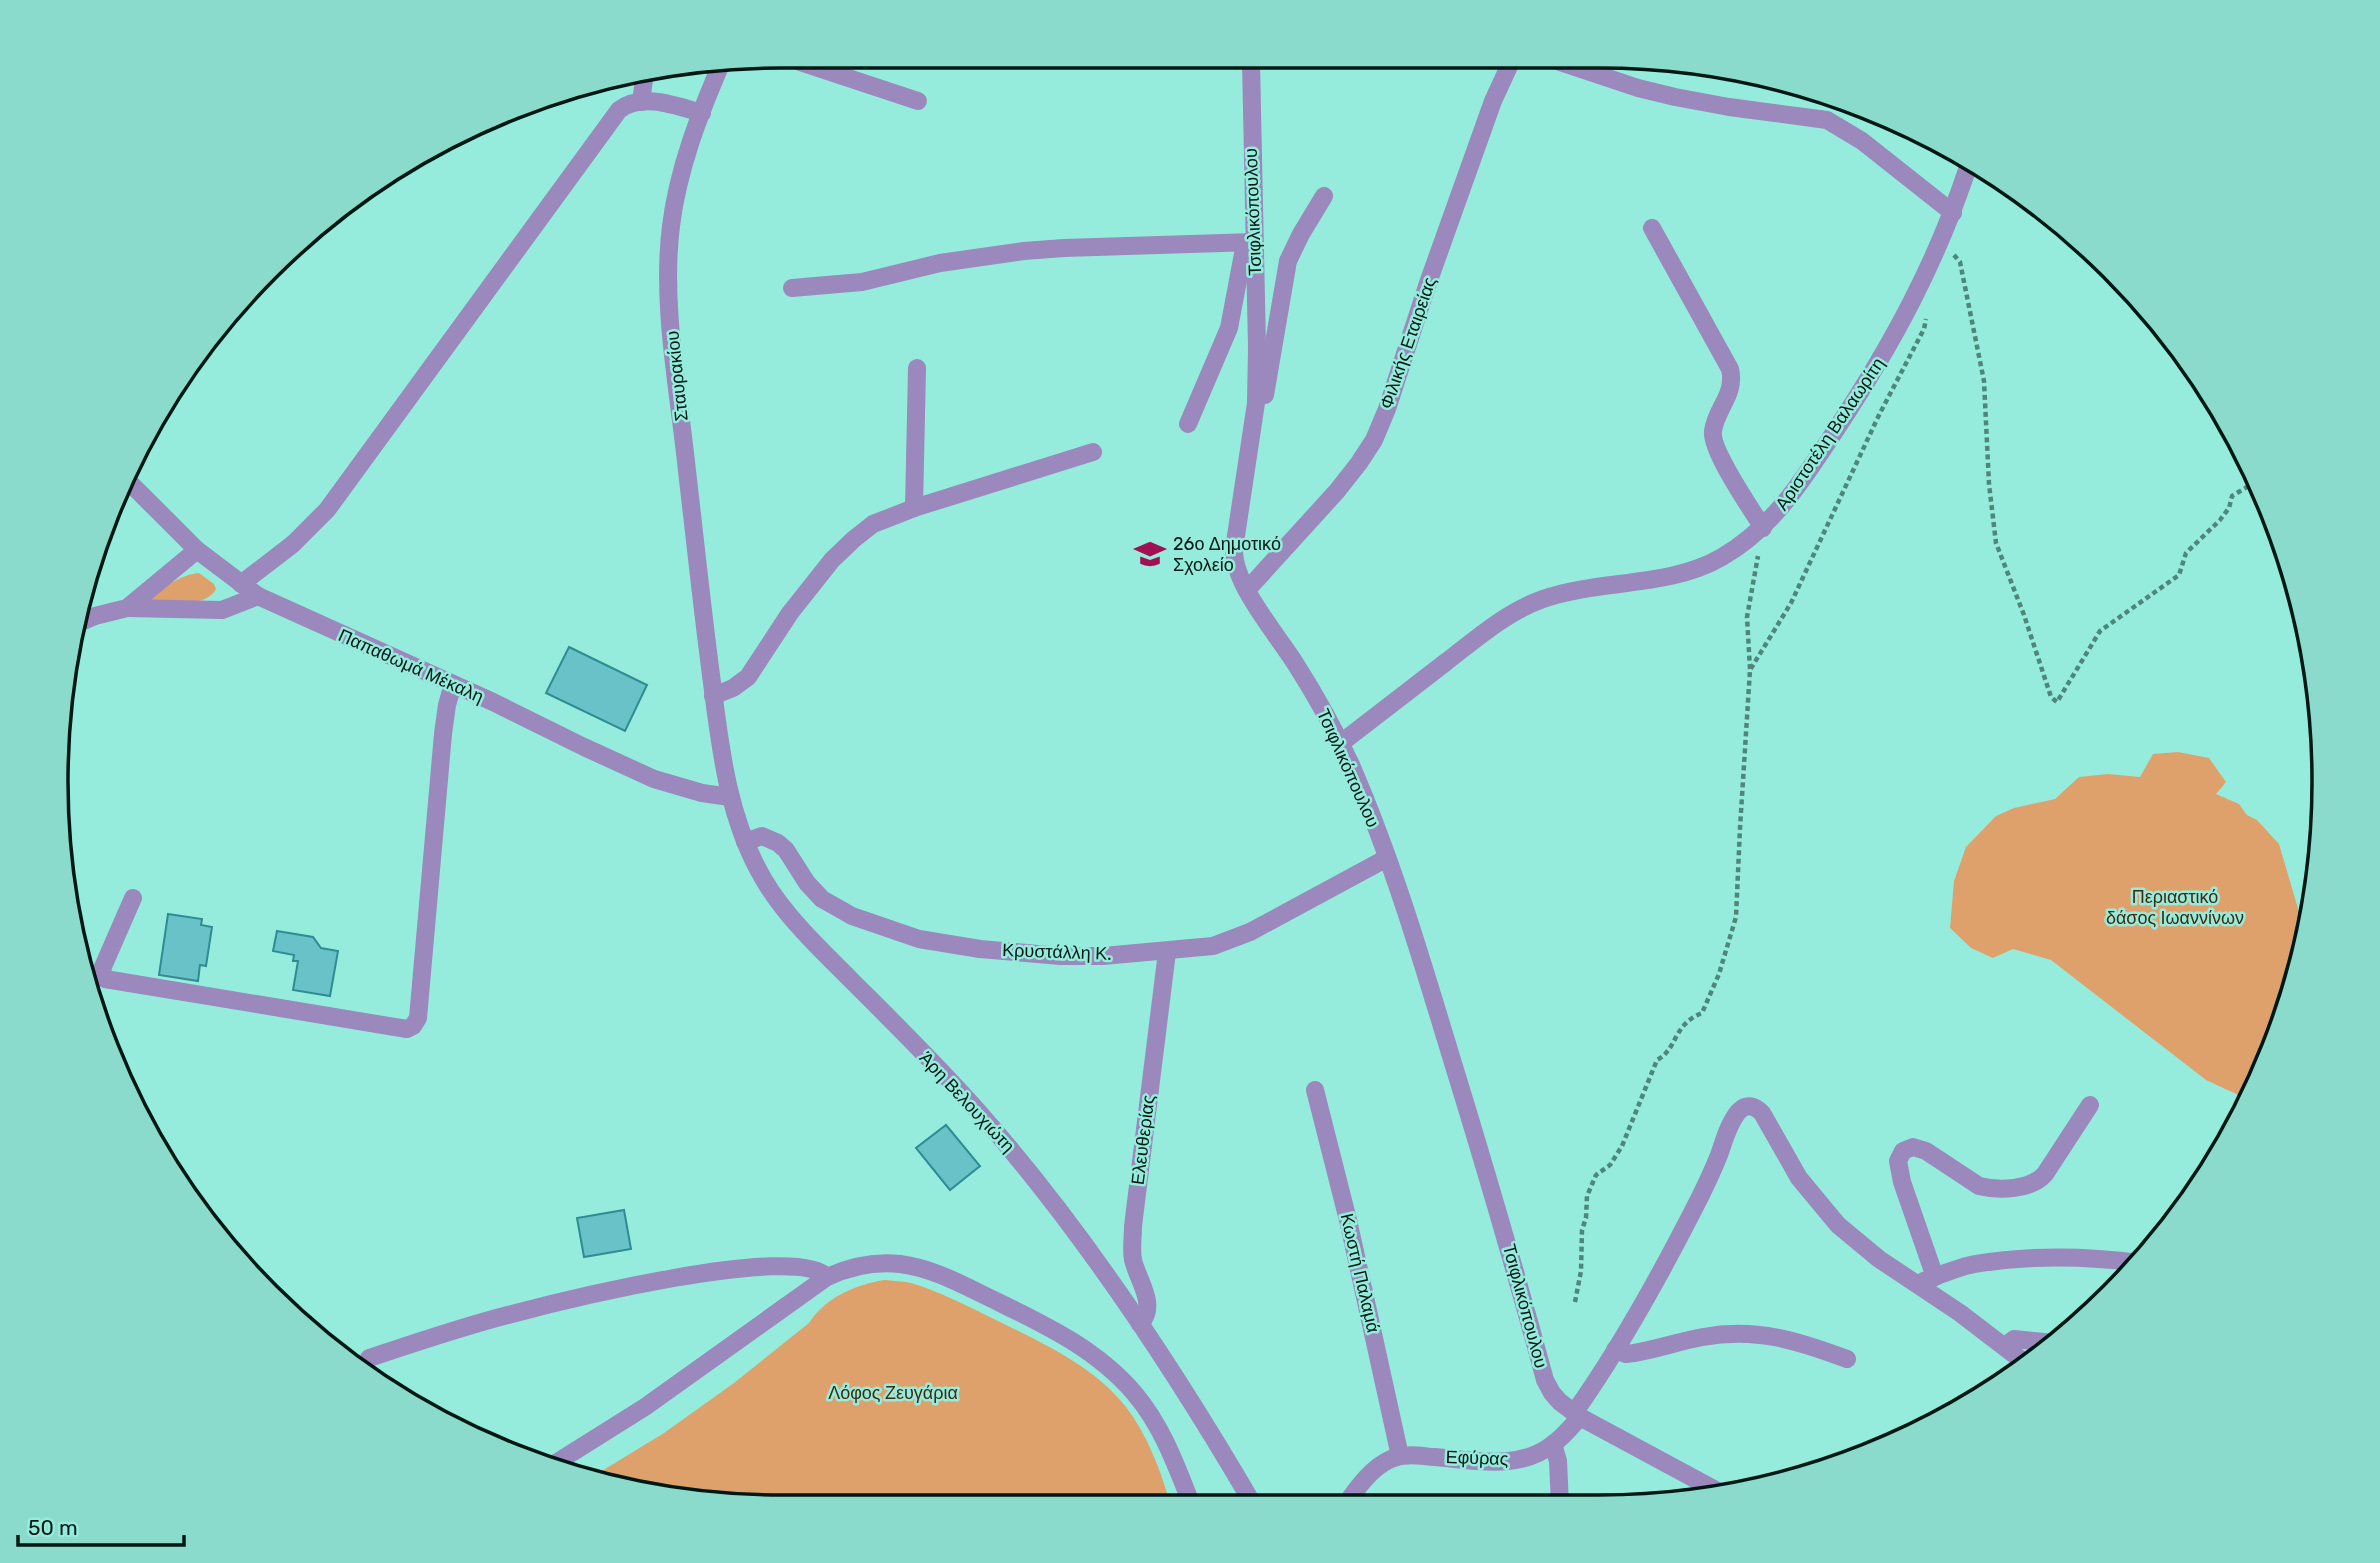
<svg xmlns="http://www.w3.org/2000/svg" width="2380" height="1563" viewBox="0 0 2380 1563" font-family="Rubik,sans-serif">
	<rect width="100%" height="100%" fill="#96ecdc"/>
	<g fill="#dfa16b">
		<path d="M 199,573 L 214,584 L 216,589 C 206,608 171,602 152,602 L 149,599 C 162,588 182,574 199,573 Z"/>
		<polygon points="2178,752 2209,758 2226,782 2216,794 2239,804 2247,815 2257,820 2279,844 2299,912 2307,922 2285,1015 2247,1099 2206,1080 2051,960 2013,949 1993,958 1971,948 1950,928 1954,881 1966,847 1996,816 2014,808 2055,799 2079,777 2108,774 2140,777 2153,754"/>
		<path d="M 884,1280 C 893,1281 903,1281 911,1283 C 939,1291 967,1306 994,1319 C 1040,1342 1093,1365 1126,1407 C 1148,1436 1160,1469 1170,1503 L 686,1501 L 587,1480 L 664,1433 L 734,1383 L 809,1323 C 826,1297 855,1285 884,1280 Z"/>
	</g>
	<g fill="#69c2c8" stroke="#2e8c92" stroke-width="2">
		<polygon points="569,647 647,685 625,731 546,693"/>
		<polygon points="168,914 202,919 201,925 212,927 206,966 200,965 198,981 159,975"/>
		<polygon points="277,931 313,937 321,948 338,951 330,996 293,990 298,961 293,961 294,955 273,951"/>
		<polygon points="946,1125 980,1166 950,1190 916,1148"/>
		<polygon points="624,1210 631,1249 584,1257 577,1218"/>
	</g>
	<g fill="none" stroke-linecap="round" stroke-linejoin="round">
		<g stroke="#4e867c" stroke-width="4.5" stroke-dasharray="5 3.5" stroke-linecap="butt">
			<polyline points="1954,255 1960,262 1984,381 1989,484 1996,543 2024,615 2051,697 2057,702 2100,631 2179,575 2186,553 2220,520 2229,508 2232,496 2257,481"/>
			<polyline points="1750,669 1747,617 1758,556"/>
			<path d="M 1575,1302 L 1581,1271 L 1582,1230 L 1586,1218 L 1587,1196 L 1596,1175 L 1610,1165 L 1622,1146 L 1657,1060 C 1678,1049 1672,1025 1702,1013 L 1719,974 L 1736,917 L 1740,828 L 1750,670 L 1791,603 L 1879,415 L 1924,329 L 1926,319"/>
		</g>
		<g stroke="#9b88bc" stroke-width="18">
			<path d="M 722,62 C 699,115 678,169 671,226 C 661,305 679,392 687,471 C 695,539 702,607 711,675 C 720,745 727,818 764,880 C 786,917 819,948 850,979 C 892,1021 935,1063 975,1108 C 1080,1226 1173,1367 1253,1504"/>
			<polyline points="800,62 918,101"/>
			<path d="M 1251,62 L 1257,347 L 1256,403 L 1234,549 C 1233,584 1276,633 1295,663 C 1316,696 1335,730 1351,765 C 1391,857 1420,954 1449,1050 C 1483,1160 1515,1269 1545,1380 L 1552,1393 L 1560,1402 L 1580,1417 L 1721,1493"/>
			<polyline points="1560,62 1638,88 1675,97 1729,107 1827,120 1862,141 1953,213"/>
			<polyline points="641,102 645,72"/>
			<path d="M 1652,228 L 1730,369 C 1736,395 1716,408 1713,431 C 1710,450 1752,510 1763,528"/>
			<polyline points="792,288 862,282 940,263 1024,251 1064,248 1254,242"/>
			<polyline points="1265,395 1288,261 1301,234 1324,196"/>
			<polyline points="1188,424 1229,328 1243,254 1245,248 1254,242"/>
			<polyline points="126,479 197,550 258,596 493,702 584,747 654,779 702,793 730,797"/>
			<polyline points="914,508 917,368"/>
			<path d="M 241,584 L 293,544 L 327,510 L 619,110 C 641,92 677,106 702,113"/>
			<polyline points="1247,590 1337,491 1359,463 1374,440 1387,409 1428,283 1493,101 1511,62"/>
			<polyline points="127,608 222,610 258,596"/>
			<polyline points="74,625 95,616 127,608 197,550"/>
			<polyline points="713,696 733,688 748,677 790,613 832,560 854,539 873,524 914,508 1093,452"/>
			<path d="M 1341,743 C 1376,716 1411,689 1446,662 C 1476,639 1506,612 1543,599 C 1601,579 1669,588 1722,557 C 1775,526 1804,478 1837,428 C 1893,343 1937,262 1969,164"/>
			<polyline points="745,842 762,836 778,843 786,850 807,883 822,899 852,916 919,939 980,949 1061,956 1103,956 1213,946 1250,932 1387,858"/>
			<polyline points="133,898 102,969 105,979 407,1029 413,1026 418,1018 443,734 447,705 453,684"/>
			<polyline points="1315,1090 1348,1220 1400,1456"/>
			<path d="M 1935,1277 L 1902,1182 L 1898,1161 L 1903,1151 L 1913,1147 L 1926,1151 L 1979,1186 C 1999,1191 2031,1190 2045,1174 L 2090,1105"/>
			<path d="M 1924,1281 C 1940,1275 1958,1267 1975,1264 C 2029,1255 2087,1256 2141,1263"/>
			<path d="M 1140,1324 C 1158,1305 1138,1281 1133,1260 C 1131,1249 1133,1237 1133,1226 L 1167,952"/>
			<polyline points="2005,1346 2014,1339 2055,1343"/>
			<path d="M 1615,1350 L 1626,1354 L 1634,1353 C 1658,1349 1680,1341 1703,1337 C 1756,1327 1799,1341 1847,1359"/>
			<path d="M 369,1358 C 415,1343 461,1327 508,1315 C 557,1302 795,1242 827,1277"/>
			<path d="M 1574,1413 C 1621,1347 1662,1272 1699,1199 C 1706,1185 1713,1170 1719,1155 C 1724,1141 1729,1122 1739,1111 C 1747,1103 1755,1106 1762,1113 L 1799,1178 L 1838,1225 L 1879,1259 L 1960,1313 L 2028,1365"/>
			<polyline points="1553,1444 1558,1461 1560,1505"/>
			<path d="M 551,1466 L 645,1407 L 827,1277 C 851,1266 874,1261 900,1264 C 932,1268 961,1284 990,1298 C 1043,1324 1096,1348 1135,1394 C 1162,1426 1176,1465 1191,1503"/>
			<path d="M 1346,1504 C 1357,1488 1372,1467 1391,1459 C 1404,1453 1420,1456 1434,1457 C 1474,1460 1519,1471 1553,1444 C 1563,1437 1572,1426 1580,1417"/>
		</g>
	</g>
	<defs>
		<symbol id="school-bare" viewBox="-9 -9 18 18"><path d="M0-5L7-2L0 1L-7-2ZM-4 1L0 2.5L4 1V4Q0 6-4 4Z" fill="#a21053" stroke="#96ecdc" stroke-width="2.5" paint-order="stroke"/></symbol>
	</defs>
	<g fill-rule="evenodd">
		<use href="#school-bare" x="1128" y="532" width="44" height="44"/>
	</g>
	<g text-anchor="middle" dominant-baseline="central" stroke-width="5" stroke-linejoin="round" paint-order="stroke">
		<g font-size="18" fill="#001814" stroke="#96ecdc">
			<text transform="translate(1253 212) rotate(-92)">Τσιφλικόπουλου</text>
			<text transform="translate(1408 343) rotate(-71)">Φιλικής Εταιρείας</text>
			<text transform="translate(677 376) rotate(-96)">Σταυρακίου</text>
			<text transform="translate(1830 434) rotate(-56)">Αριστοτέλη Βαλαωρίτη</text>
			<text transform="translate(411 666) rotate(24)">Παπαθωμά Μέκαλη</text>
			<text transform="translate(1348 768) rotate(66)">Τσιφλικόπουλου</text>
			<text transform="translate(1057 952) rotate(2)">Κρυστάλλη Κ.</text>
			<text transform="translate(967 1102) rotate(47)">Άρη Βελουχιώτη</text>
			<text transform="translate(1143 1140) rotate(-83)">Ελευθερίας</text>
			<text transform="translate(1360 1273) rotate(77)">Κωστή Παλαμά</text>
			<text transform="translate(1525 1306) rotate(75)">Τσιφλικόπουλου</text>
			<text transform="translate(1477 1458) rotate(2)">Εφύρας</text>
		</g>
		<g font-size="18" fill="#001814" stroke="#96ecdc" text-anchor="start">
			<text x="1173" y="544">26ο Δημοτικό<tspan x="1173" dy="21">Σχολείο</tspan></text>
		</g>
		<g font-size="18" fill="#45290e" stroke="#96ecdc">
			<text x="2175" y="897">Περιαστικό<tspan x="2175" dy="21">δάσος Ιωαννίνων</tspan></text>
			<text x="893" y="1393">Λόφος Ζευγάρια</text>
		</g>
	</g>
	<path d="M0 0H2380V1563H0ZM781 68H1599A713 713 0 0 1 2312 781V782A713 713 0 0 1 1599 1495H781A713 713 0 0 1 68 782V781A713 713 0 0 1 781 68Z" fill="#8adbcc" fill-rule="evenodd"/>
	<path fill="none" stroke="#001814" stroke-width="3.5" d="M781 68H1599A713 713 0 0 1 2312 781V782A713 713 0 0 1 1599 1495H781A713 713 0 0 1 68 782V781A713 713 0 0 1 781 68Z"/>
	<path d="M18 1535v10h166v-10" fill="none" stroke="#001814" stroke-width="3.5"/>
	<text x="28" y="1535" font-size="21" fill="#001814" stroke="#96ecdc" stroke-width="5" paint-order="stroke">50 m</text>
</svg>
